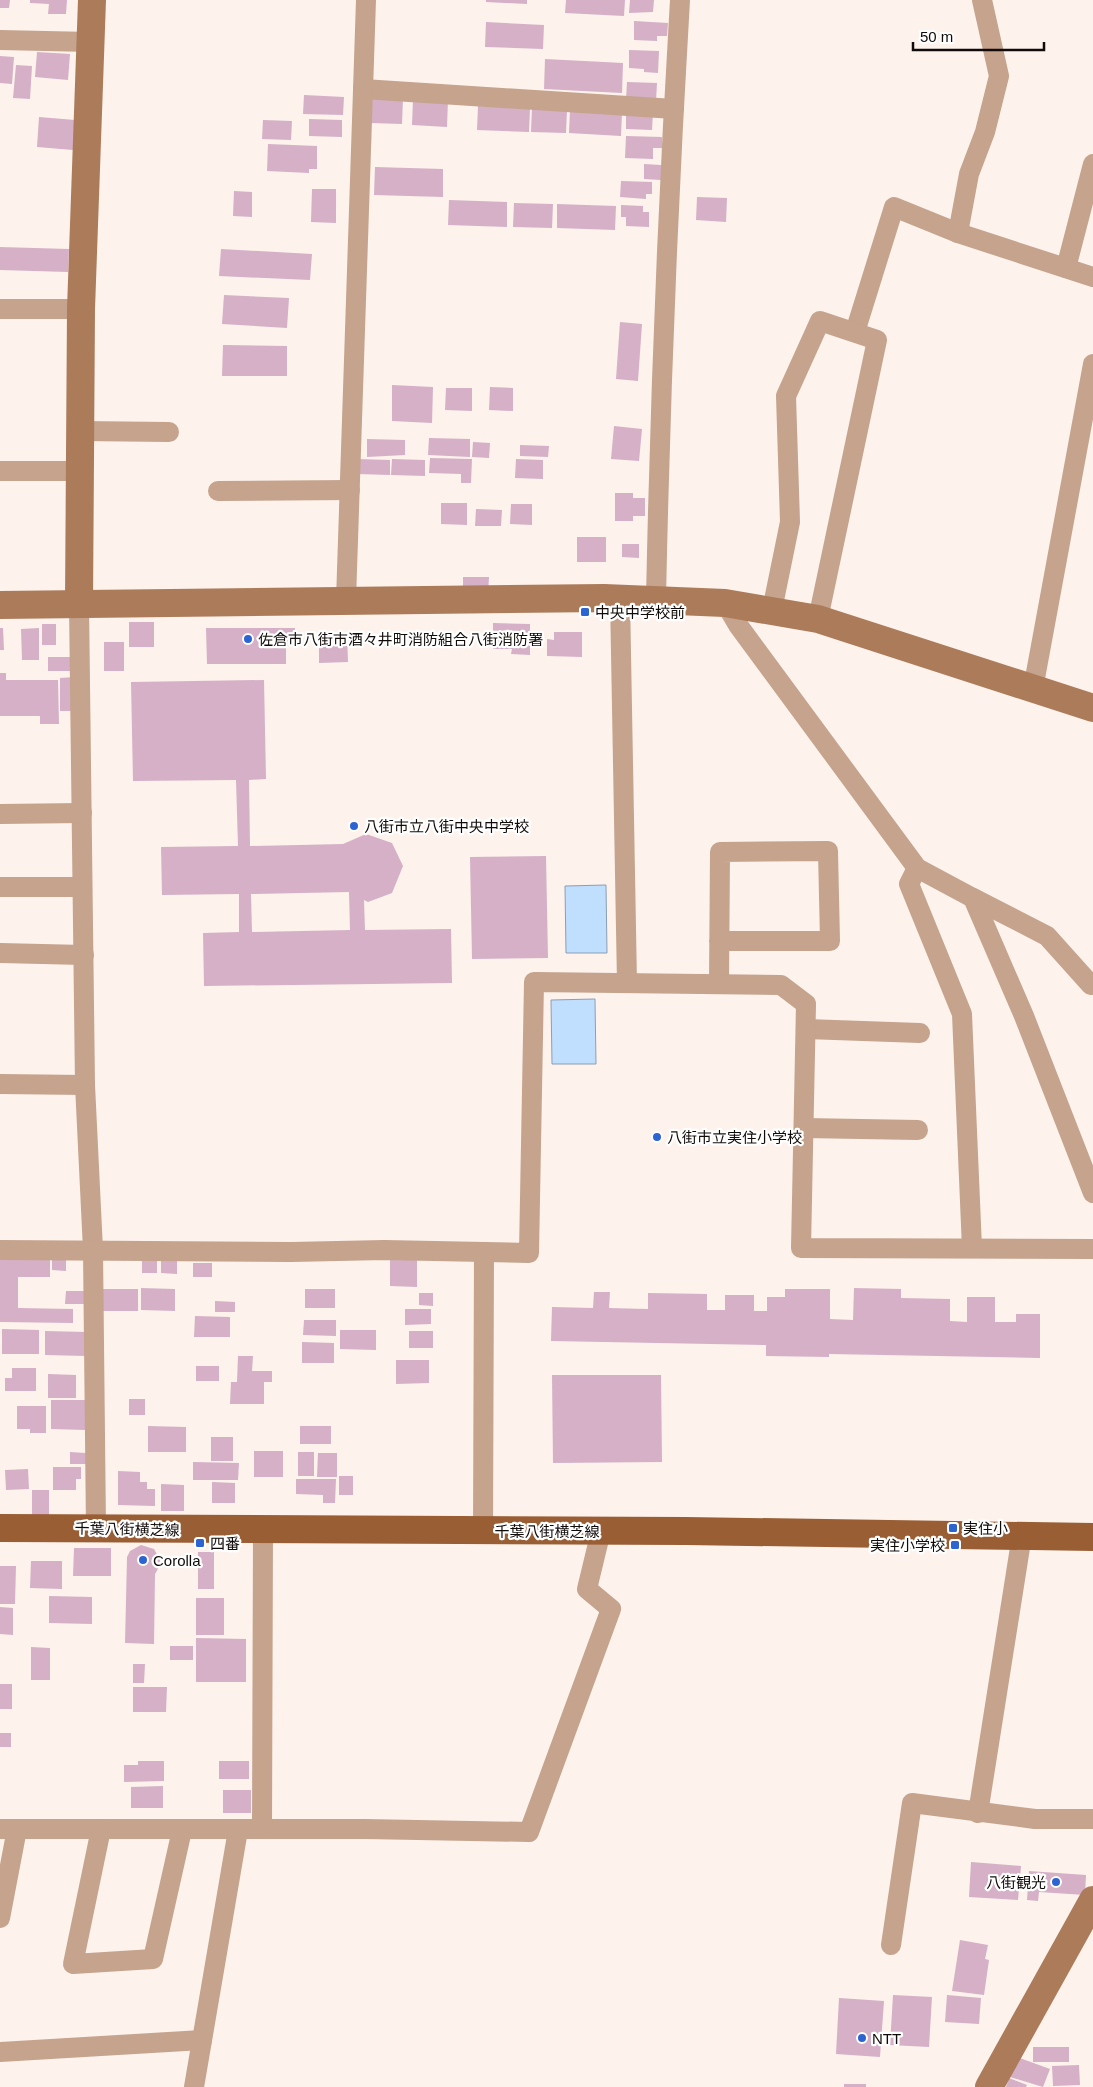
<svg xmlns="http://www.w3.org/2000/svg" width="1093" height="2087" viewBox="0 0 1093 2087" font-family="Arial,'Noto Sans JP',sans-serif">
	<rect width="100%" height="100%" fill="#fdf2ec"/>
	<g fill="#c0defd" stroke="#8b9fb4">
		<polygon points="606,885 607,953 566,953 565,886"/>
		<polygon points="595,999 596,1064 552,1064 551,1000"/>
	</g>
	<g fill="#d5b0c7" fill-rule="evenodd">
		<polygon points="0,0 10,0 9,8 0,8"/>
		<polygon points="30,0 67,0 66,14 48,14 49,4 30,3"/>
		<polygon points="486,0 527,0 527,4 486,2"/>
		<polygon points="566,0 625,0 624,16 565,13"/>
		<polygon points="630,0 654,0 653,12 629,13"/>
		<polygon points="634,21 668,23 667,36 657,36 657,41 634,40"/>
		<polygon points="486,22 544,25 543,49 485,47"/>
		<polygon points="629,50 659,51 658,73 644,72 644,69 629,68"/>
		<polygon points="37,52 70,54 68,80 35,77"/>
		<polygon points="0,56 14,57 12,84 0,83"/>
		<polygon points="545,59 623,63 622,93 544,89"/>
		<polygon points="16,65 32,66 30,99 13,98"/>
		<polygon points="627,82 657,83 656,101 626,99"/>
		<polygon points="304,95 344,97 343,115 303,114"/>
		<polygon points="371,97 403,98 402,124 370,123"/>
		<polygon points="413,99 448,100 447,127 412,125"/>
		<polygon points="478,106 530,108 529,132 477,130"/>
		<polygon points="532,108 567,110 566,133 531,132"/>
		<polygon points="570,110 622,112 621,136 569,133"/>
		<polygon points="626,111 653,112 652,130 626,129"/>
		<polygon points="39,117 75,120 73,150 37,147"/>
		<polygon points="309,119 342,120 342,137 309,136"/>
		<polygon points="263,120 292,121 291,140 262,139"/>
		<polygon points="626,136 662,137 662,148 653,148 653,159 625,158"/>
		<polygon points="268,144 317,146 317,169 309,169 309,173 267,171"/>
		<polygon points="644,164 661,165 661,180 644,179"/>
		<polygon points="375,167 443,169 443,197 374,195"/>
		<polygon points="621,181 652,182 652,194 646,194 646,199 620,197"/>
		<polygon points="312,189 336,189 336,223 311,222"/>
		<polygon points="234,191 252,192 252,217 233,216"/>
		<polygon points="697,197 727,198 726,222 696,220"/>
		<polygon points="449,200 507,202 507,227 448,225"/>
		<polygon points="514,203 553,204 552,228 513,227"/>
		<polygon points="557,204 616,206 615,230 557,228"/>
		<polygon points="621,205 643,206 643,212 649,212 649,227 626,226 626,217 621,217"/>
		<polygon points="0,247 69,249 68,272 0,270"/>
		<polygon points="221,249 312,254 310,280 219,276"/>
		<polygon points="224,295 289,298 287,328 222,324"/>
		<polygon points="620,322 642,324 638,381 616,379"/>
		<polygon points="223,345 287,346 287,376 222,376"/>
		<polygon points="392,385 433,387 432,423 392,421"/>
		<polygon points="490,387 513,388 513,411 489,410"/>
		<polygon points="446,388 472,388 472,411 445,410"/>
		<polygon points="614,426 642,429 639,461 611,459"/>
		<polygon points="429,438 470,439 470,457 428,455"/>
		<polygon points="367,439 405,440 405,455 367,457"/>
		<polygon points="473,442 490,443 489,458 472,457"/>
		<polygon points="520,445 549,446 548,457 520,456"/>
		<polygon points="430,458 472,459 471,483 461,483 461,474 429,473"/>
		<polygon points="357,459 390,460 390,475 357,474"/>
		<polygon points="392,459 425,460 425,476 391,475"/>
		<polygon points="516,459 543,460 543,479 515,478"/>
		<polygon points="615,493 633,493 633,498 645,498 645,516 633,516 633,521 615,521"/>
		<polygon points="441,503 467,503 467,525 441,524"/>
		<polygon points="511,504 532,504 532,525 510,524"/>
		<polygon points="476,509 502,510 501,526 475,526"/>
		<rect x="577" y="537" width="29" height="25"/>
		<polygon points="622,544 639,544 639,558 622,557"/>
		<polygon points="463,577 489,577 488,593 463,592"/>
		<rect x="129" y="622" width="25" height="25"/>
		<polygon points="493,623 530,624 530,655 511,654 512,649 493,649"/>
		<rect x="42" y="624" width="14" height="21"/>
		<polygon points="0,628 3,628 4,650 0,650"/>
		<polygon points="39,628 39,660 22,660 21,629"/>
		<polygon points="206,628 295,628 295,646 286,646 286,664 207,664"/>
		<polygon points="554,632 582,632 582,657 547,656 547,639 554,640"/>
		<polygon points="347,635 348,662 319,663 319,643 327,643 327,636"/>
		<rect x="104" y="642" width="20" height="29"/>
		<rect x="48" y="657" width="22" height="14"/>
		<polygon points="0,673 6,673 6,680 58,680 59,724 40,724 40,716 0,716"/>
		<polygon points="75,677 76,711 60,711 60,678"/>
		<path d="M 264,680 L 266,779 L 249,780 L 250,846 L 343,844 L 366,834 L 392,843 L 403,866 L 392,893 L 368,902 L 364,900 L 365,930 L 451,929 L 452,983 L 204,986 L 203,933 L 239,932 L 239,894 L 162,895 L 161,847 L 238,846 L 236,780 L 133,781 L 131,682 ZM 349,892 L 350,930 L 252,932 L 251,894 Z"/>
		<polygon points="546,856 548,958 472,959 470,857"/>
		<polygon points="0,1257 50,1258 50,1277 18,1277 18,1308 73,1309 73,1323 0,1322"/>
		<polygon points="52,1257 66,1257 66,1271 52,1270"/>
		<rect x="142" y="1257" width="15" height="16"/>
		<polygon points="161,1258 177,1258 177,1274 161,1273"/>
		<polygon points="390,1260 417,1260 417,1287 390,1286"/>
		<rect x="193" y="1263" width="19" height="14"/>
		<polygon points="141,1288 175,1289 175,1311 141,1310"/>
		<polygon points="854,1288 901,1289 901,1298 950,1299 950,1321 967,1322 967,1297 995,1297 995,1322 1016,1322 1016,1314 1040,1314 1040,1358 829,1354 829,1357 766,1356 766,1345 551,1341 552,1307 593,1308 594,1292 610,1292 609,1308 648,1309 648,1293 707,1294 707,1310 725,1310 725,1295 754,1295 754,1311 767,1311 767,1297 785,1297 785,1289 830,1289 830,1319 853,1320"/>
		<rect x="102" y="1289" width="36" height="22"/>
		<rect x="305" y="1289" width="30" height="19"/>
		<polygon points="66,1291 86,1291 86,1304 65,1304"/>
		<polygon points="419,1293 433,1293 433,1306 419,1305"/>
		<polygon points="215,1301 235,1302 235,1312 215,1312"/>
		<polygon points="405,1309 431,1309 431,1324 405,1325"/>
		<polygon points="195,1316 230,1317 230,1337 194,1337"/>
		<polygon points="304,1320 336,1320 336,1336 303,1335"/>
		<polygon points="2,1329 39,1330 39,1354 2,1354"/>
		<polygon points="340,1330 376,1330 376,1350 340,1349"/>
		<polygon points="45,1331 86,1332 86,1356 45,1355"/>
		<rect x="409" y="1331" width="24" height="17"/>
		<polygon points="302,1342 334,1343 334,1363 302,1363"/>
		<polygon points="238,1356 253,1356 252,1371 272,1371 272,1382 264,1382 264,1404 230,1404 231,1382 237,1382"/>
		<polygon points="396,1360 429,1360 429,1383 396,1384"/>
		<rect x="196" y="1366" width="23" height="15"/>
		<polygon points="12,1368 36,1368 36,1391 5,1391 5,1378 12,1378"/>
		<polygon points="48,1374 76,1375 76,1398 48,1398"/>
		<polygon points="552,1375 661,1375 662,1462 553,1463"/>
		<rect x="129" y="1399" width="16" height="16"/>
		<polygon points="51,1400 87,1400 86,1430 51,1429"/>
		<polygon points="17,1406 46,1406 46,1433 30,1433 30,1429 17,1429"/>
		<polygon points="148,1426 186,1427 186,1452 148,1452"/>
		<rect x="300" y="1426" width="31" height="18"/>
		<rect x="211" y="1437" width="22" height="24"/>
		<rect x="254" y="1451" width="29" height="26"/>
		<polygon points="70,1452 86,1453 86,1464 70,1464"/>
		<rect x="298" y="1452" width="16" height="24"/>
		<polygon points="318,1453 337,1453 337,1477 317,1477"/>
		<polygon points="193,1462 239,1463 238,1480 193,1480"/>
		<polygon points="53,1467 81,1467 81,1479 76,1479 76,1490 53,1490"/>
		<polygon points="28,1469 29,1489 6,1490 5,1470"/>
		<polygon points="118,1471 140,1472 140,1482 147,1482 147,1489 155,1489 155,1506 118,1505"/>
		<rect x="339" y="1476" width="14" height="19"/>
		<polygon points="296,1479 336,1479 335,1503 323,1503 323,1495 296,1494"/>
		<polygon points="212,1482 235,1483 235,1503 212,1503"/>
		<polygon points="161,1484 184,1485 184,1511 161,1511"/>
		<rect x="32" y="1490" width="17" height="27"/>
		<polygon points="141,1545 154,1549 160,1560 159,1567 155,1574 154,1644 125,1643 127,1557 130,1551"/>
		<polygon points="74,1548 111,1548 111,1576 73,1576"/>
		<rect x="198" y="1552" width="16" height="37"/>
		<polygon points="31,1561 62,1561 62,1589 30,1588"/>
		<polygon points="0,1566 16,1566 15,1604 0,1604"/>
		<polygon points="49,1596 92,1597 92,1624 49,1623"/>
		<rect x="196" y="1598" width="28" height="37"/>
		<polygon points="0,1607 13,1608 13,1635 0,1634"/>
		<polygon points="196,1638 246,1639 246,1682 196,1682"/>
		<rect x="170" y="1646" width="23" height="14"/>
		<polygon points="31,1647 50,1648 50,1680 31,1680"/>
		<polygon points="133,1664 145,1664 144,1683 133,1683"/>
		<rect x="0" y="1684" width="12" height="25"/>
		<polygon points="133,1687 167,1687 166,1712 133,1712"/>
		<rect x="0" y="1733" width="11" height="14"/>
		<polygon points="138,1761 164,1761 164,1781 124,1782 124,1765 138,1765"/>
		<rect x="219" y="1761" width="30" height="18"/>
		<polygon points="163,1786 163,1808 131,1808 131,1787"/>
		<rect x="223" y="1790" width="28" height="23"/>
		<polygon points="971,1862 1021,1866 1018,1900 969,1897"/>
		<polygon points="1029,1871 1086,1875 1085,1895 1039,1892 1038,1901 1027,1900"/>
		<polygon points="960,1940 988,1945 985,1959 989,1960 984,1995 952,1991"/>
		<polygon points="893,1995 932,1997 929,2047 890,2045"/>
		<polygon points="947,1995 981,1998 979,2024 945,2022"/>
		<polygon points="839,1998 884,2001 880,2057 836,2054"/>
		<rect x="1033" y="2047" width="36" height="15"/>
		<polygon points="1017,2057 1050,2069 1043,2087 1010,2077"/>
		<polygon points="1079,2065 1080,2085 1053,2086 1052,2066"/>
		<polygon points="1009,2078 1027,2085 1026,2087 1006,2087"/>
		<rect x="844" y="2084" width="22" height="3"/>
	</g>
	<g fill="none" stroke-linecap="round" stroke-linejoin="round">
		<g stroke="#c5a38d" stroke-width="20">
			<polyline points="0,40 91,42"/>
			<polyline points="363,89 674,109"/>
			<polyline points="958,233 969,174 985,132 999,76 982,0"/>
			<polyline points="1066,268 1093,164"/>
			<polyline points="0,309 81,309"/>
			<polyline points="855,332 894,207 958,233 1093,277"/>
			<polyline points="80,431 169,432"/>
			<polyline points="0,471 80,471"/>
			<polyline points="218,491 350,490"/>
			<polyline points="620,598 627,983"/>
			<path d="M 656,599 C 660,400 668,200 680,0"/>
			<polyline points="346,600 366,0"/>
			<polyline points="725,603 738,625 917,868 973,898 1024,1016 1093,1193"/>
			<polyline points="79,604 85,1085 93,1250 96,1529"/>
			<polyline points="772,610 790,522 786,396 820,321 877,340 818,619"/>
			<polyline points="1033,689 1093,364"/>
			<polyline points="0,814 82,813"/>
			<polyline points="917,868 909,884 962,1014 972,1248"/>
			<polyline points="0,887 82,887"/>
			<polyline points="973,898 1047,936 1091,985"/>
			<polyline points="0,953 84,955"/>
			<polyline points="719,984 720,852 828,851 830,941 719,941"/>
			<polyline points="806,1029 920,1033"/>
			<polyline points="0,1084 85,1085"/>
			<polyline points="804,1128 918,1130"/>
			<polyline points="0,1250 291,1252 384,1250 529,1253 534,982 781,985 806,1004 801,1248 1093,1249"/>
			<polyline points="483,1531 484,1252"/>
			<polyline points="978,1813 1022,1535"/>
			<polyline points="0,1829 365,1829 529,1832 611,1609 587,1589 601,1531"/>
			<polyline points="101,1829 73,1964 153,1959 182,1830"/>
			<polyline points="262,1829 263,1530"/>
			<polyline points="0,1918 17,1829"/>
			<polyline points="891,1945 912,1803 1035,1819 1093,1819"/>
			<polyline points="0,2052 202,2040"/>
			<polyline points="194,2087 238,1830"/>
		</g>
		<g stroke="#ac7b5a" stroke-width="28">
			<polyline points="79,604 81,309 92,0"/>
			<polyline points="0,605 604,598 725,603 818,619 1093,708"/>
			<polyline points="989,2087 1093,1900"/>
		</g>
		<polyline stroke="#995e34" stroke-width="28" points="0,1528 686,1531 1093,1537"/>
	</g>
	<g fill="#2c64d2" stroke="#fff" stroke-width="2">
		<rect x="580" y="607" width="10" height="10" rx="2.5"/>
		<circle cx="248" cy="639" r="5"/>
		<circle cx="354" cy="826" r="5"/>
		<circle cx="657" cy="1137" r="5"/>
		<rect x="948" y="1523" width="10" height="10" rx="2.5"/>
		<rect x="195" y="1538" width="10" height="10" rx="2.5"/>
		<rect x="950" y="1540" width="10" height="10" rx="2.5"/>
		<circle cx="143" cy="1560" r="5"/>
		<circle cx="1056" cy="1882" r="5"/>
		<circle cx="862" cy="2038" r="5"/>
	</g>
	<g text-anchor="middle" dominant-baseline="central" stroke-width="4.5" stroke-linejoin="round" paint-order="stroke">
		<g font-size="15" fill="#100b09" stroke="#fff" text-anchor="start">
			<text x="595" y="612">中央中学校前</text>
			<text x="258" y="639">佐倉市八街市酒々井町消防組合八街消防署</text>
			<text x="364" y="826">八街市立八街中央中学校</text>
			<text x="667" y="1137">八街市立実住小学校</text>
			<text x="963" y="1528">実住小</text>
			<text x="210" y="1543">四番</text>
			<text x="945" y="1545" text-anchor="end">実住小学校</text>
			<text x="153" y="1560">Corolla</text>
			<text x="1046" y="1882" text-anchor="end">八街観光</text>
			<text x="872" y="2038">NTT</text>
		</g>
		<g font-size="15" fill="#100b09" stroke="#fff">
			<text transform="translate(127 1529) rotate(1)">千葉八街横芝線</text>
			<text x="547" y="1531">千葉八街横芝線</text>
		</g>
	</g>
	<path d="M913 42v8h131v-8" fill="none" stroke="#100b09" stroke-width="2.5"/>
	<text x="920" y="42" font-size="15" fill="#100b09" stroke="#ffffff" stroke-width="4" paint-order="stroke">50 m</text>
</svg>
